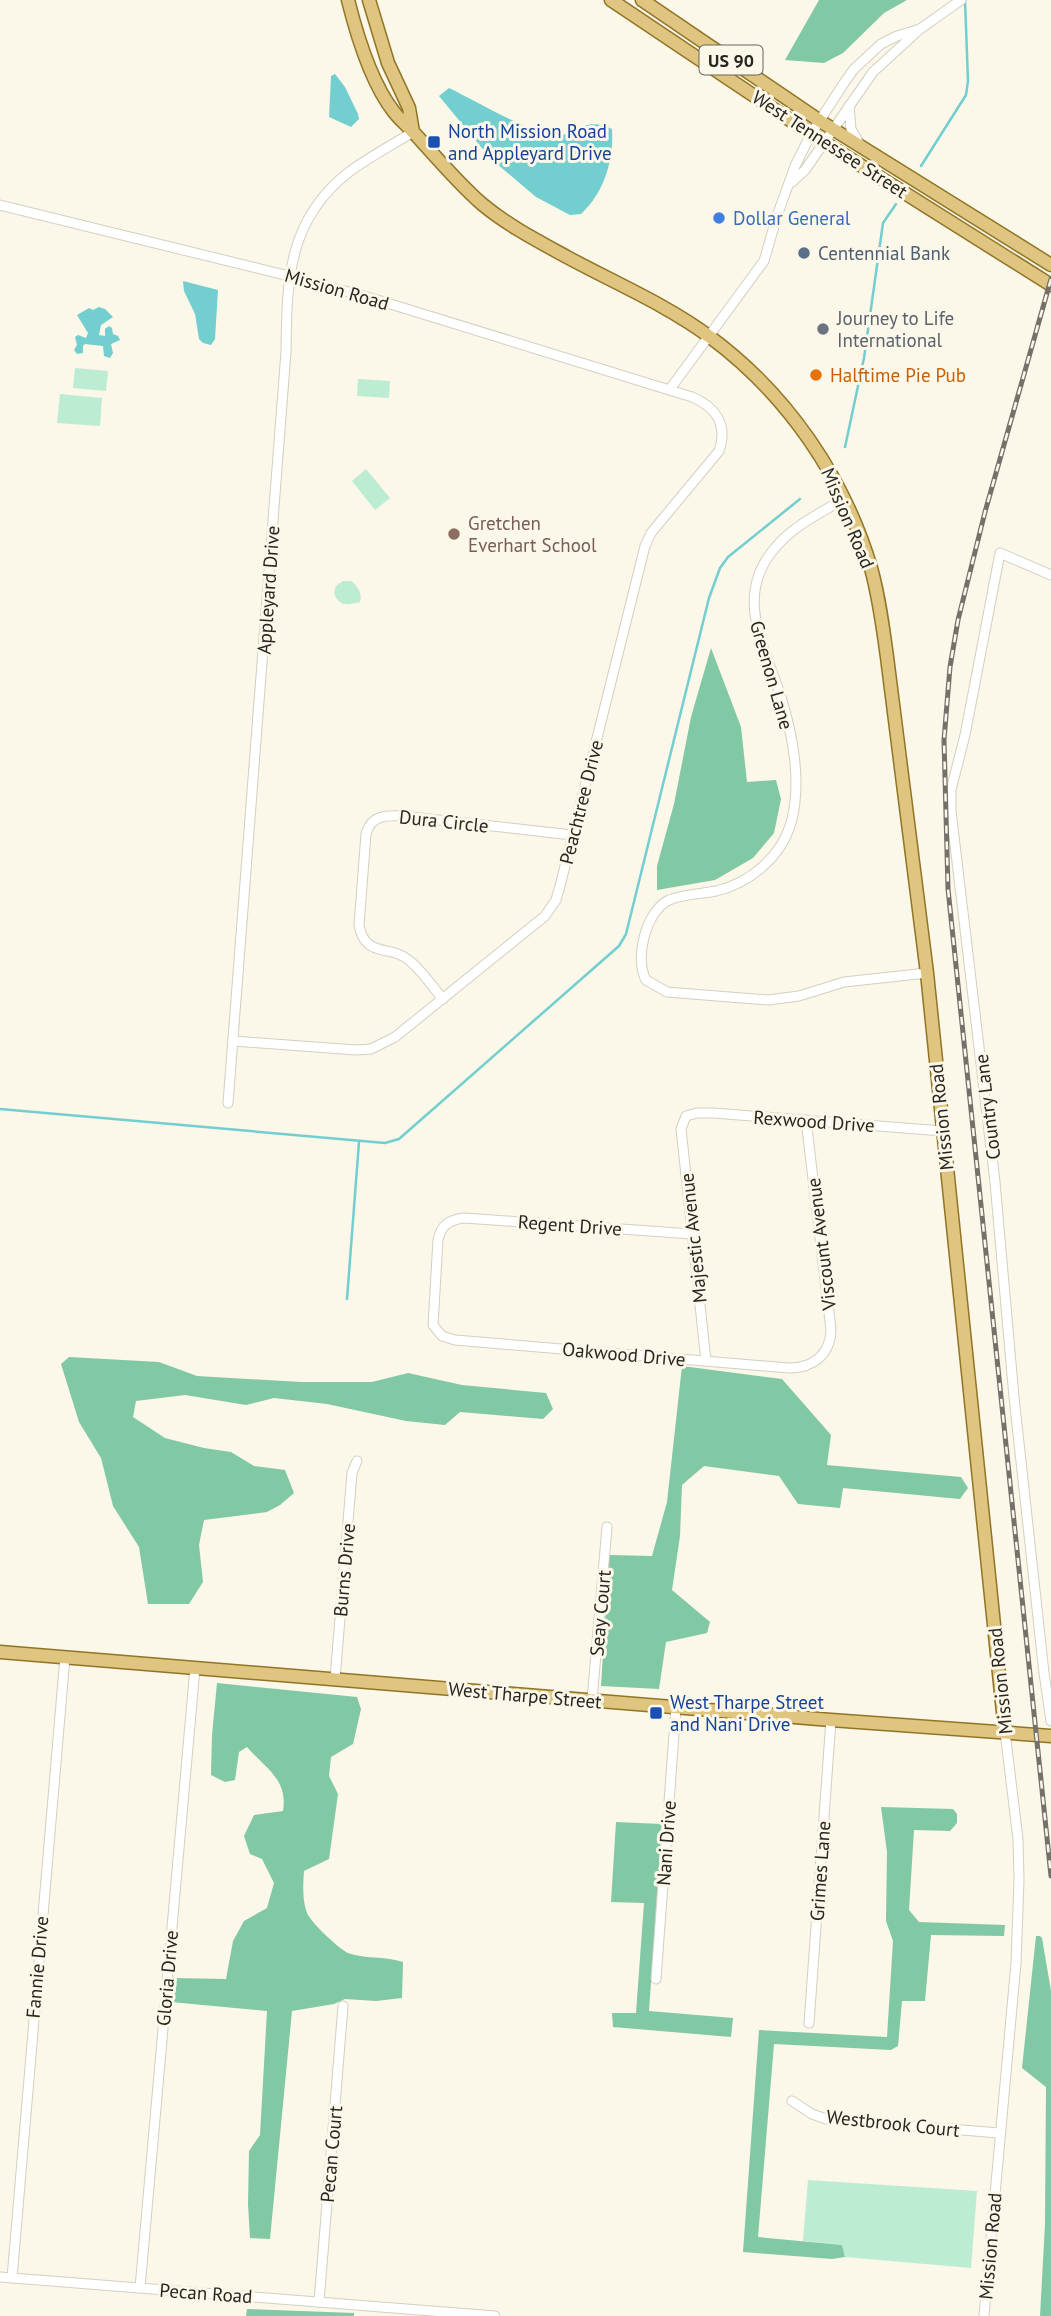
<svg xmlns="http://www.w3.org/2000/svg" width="1051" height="2316" viewBox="0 0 1051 2316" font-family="'PT Sans',sans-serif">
	<rect width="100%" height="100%" fill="#fbf7e9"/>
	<g fill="#bcecd2">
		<polygon points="75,368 108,371 106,391 73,388"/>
		<polygon points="358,379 390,381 389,398 357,396"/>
		<polygon points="60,394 102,398 100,426 57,423"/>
		<polygon points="366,469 390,498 375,510 352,481"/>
		<path d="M 343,581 L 351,581 C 357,585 363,594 360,602 C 347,605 339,607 334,593 L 336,586 Z"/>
		<polygon points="808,2180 977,2191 971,2268 845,2257 842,2245 803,2241"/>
	</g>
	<g fill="#81c8a4">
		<polygon points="819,0 907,0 884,13 843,53 824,63 785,60"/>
		<polygon points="711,648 741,727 747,782 776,780 781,799 774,833 753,858 715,880 657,890 657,866 674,804 691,717"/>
		<polygon points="69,1357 159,1362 197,1376 301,1382 372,1382 408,1373 462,1385 546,1393 553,1409 543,1419 460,1412 445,1425 406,1421 327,1404 274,1398 246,1405 185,1395 136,1401 133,1417 165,1438 204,1448 231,1452 254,1466 285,1470 294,1493 280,1505 267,1512 204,1520 199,1545 203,1582 189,1604 148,1604 139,1547 113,1506 101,1458 79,1422 61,1364"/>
		<polygon points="682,1366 782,1379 831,1435 827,1465 961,1477 968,1488 960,1499 843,1488 840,1508 798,1504 779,1476 704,1466 682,1485 680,1536 672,1590 710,1622 707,1633 666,1642 659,1689 601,1686 609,1555 652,1556 667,1502"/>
		<path d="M 217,1683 L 357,1697 L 361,1709 L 353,1744 L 331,1757 L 329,1776 L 338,1794 L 329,1859 L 304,1871 C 303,1884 302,1903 308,1915 C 313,1924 339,1949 348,1953 C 362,1959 386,1956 403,1962 L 402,1998 L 376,2001 L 345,1999 L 334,2004 L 292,2011 L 270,2239 L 250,2238 L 248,2204 L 249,2151 L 260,2135 L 267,2011 L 171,2002 L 173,1978 L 226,1979 L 233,1941 L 244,1921 L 267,1908 L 274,1883 L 262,1859 L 250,1854 L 244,1836 L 254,1815 L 283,1811 C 288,1779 266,1769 247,1747 L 239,1752 L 235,1780 L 225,1782 L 211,1775 L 212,1735 Z"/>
		<polygon points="881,1807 953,1809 957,1814 957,1823 950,1831 914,1830 909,1910 919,1922 1005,1925 1004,1936 931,1935 925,2001 902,2001 898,2046 891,2050 774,2044 758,2237 842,2245 845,2257 832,2259 743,2252 759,2030 887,2037 893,1941 886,1921 887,1852"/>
		<polygon points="616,1822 662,1824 649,2011 733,2018 731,2037 613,2027 612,2013 636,2013 644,1903 611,1902"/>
		<polygon points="1036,1936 1040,1936 1042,1938 1051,1991 1051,2316 1040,2316 1045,2224 1046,2087 1022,2068"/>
		<polygon points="247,2309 354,2313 354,2316 246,2316"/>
	</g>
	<g fill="#72cecf">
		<polygon points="335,74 345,87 358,114 359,119 351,127 329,117 331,76"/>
		<path d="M 449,88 C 474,100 530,133 555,135 C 579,137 581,115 612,129 C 614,160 604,193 581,214 L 570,215 L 536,197 L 491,159 L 439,96 Z"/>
		<polygon points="183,281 218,290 215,339 211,345 203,343 199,339 195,314 184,291"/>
		<polygon points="99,307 105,309 113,317 101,325 99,335 105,336 105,329 109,326 112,328 113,334 118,336 120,340 111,344 113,353 110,358 104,356 103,346 85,344 83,346 83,353 77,354 74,350 77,345 75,337 78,335 86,338 88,333 77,315 89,308 93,310"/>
	</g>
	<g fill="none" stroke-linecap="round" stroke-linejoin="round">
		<g stroke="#72cecf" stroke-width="2.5">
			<polyline points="921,166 966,95 968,81 965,0"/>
			<polyline points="845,447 864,358 883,223 896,204"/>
			<polyline points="0,1109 385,1143 399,1139 619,946 626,934 709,598 720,568 728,557 800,499"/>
			<polyline points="347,1299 359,1142"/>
		</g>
		<defs>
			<g id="minor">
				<polyline points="849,106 851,129 860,145"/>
				<polyline points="792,182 805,170 873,72 920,29 961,0"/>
				<path d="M 0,205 L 289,276 L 371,298 L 692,397 C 716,407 728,425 719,451 L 651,533 L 645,546 L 560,886 L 556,900 L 545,916 L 395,1037 L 371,1049 L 356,1050 L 233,1041"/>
				<polyline points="670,389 764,261 777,216 795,166 811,134 844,83 854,69 881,44 897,36 920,29"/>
				<path d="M 844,499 C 820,513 793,526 775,548 C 733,596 765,647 781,697 C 793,735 802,784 791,823 C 781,857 750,883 716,891 C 701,894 684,894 669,900 C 646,911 634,958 646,980 L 667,992 L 768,1000 L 799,996 L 844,982 L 927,973"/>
				<polyline points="1051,575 1000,553 965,735 951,790 951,811 995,1182 1014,1397 1044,1673 1051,1721"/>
				<path d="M 443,999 C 432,986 422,971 410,961 C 391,944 365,959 359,925 L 366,834 C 371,815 386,815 403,816 L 572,835"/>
				<path d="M 228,1103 L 286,352 C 287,281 287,220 349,172 C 369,157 392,145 413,132"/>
				<path d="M 692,1234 L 464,1218 C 449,1220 441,1225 438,1240 L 433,1325 L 442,1336 L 455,1340 L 789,1368 C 813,1368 830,1355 831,1330 L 806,1120"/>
				<polyline points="706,1361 681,1129 686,1116 697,1113 713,1113 942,1131"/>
				<polyline points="335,1679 352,1473 357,1461"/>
				<polyline points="592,1700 607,1527"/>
				<polyline points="656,1979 676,1707"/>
				<polyline points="809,2023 831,1720"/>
				<polyline points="792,2101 812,2114 826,2119 999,2133"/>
				<polyline points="0,2277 495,2316"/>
				<polyline points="12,2278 65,1657"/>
				<polyline points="140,2288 195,1668"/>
				<polyline points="319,2302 343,2006"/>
				<polyline points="984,2316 1016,1963 1019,1880 1018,1839 1005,1732"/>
			</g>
			<g id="major">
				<path d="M 348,0 C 357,36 371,83 394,112 C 400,120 409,127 416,135 C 437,158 458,183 482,204 C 507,225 538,241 567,257 C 615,283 667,305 710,337 C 787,394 844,477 871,568 C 879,597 883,627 887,657 L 927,973 L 1005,1732"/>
				<polyline points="369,0 388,63 409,108 413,132"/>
				<polyline points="611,0 811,134 1051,285"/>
				<polyline points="642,0 820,121 1051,265"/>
				<polyline points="0,1652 831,1720 1051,1736"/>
			</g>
		</defs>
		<use href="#minor" stroke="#d3cfc1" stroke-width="11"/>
		<use href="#major" stroke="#917426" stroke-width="15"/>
		<use href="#minor" stroke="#fff" stroke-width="9"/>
		<use href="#major" stroke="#dfc57f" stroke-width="12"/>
		<defs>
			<polyline id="rail" points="1051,279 985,512 958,620 950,667 944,740 948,889 1051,1876"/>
		</defs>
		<use href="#rail" stroke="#737169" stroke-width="5"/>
		<use href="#rail" stroke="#fbf7e9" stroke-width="2.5" stroke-dasharray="8" stroke-linecap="butt"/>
	</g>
	<g fill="#1a4fb4" stroke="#fbf7e9" stroke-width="2.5">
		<rect x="427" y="135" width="14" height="14" rx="3.5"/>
		<rect x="649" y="1706" width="14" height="14" rx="3.5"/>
	</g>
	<circle fill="#3f7fe0" stroke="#fbf7e9" stroke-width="2.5" cx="719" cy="218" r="7"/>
	<circle fill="#5c6f8a" stroke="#fbf7e9" stroke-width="2.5" cx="804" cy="253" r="7"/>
	<circle fill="#6b7280" stroke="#fbf7e9" stroke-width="2.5" cx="823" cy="329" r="7"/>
	<circle fill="#e8710a" stroke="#fbf7e9" stroke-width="2.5" cx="816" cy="375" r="7"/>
	<circle fill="#8d6e63" stroke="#fbf7e9" stroke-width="2.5" cx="454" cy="534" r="7"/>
	<g text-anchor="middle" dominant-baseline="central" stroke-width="6" stroke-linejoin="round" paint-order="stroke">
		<rect fill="#fbf7e9" stroke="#67655d" stroke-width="2" x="699.5" y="45.5" width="63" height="29" rx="5"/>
		<g font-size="18" font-weight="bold" fill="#282621">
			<text x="731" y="60">US 90</text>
		</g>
		<g font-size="19" fill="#164399" stroke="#fbf7e9" text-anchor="start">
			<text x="448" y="131">North Mission Road<tspan x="448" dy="22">and Appleyard Drive</tspan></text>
			<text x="670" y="1702">West Tharpe Street<tspan x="670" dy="22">and Nani Drive</tspan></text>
		</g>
		<g font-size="19" fill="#282621" stroke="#fbf7e9">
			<text transform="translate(830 144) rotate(33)">West Tennessee Street</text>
			<text transform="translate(337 289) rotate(16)">Mission Road</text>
			<text transform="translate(848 518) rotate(67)">Mission Road</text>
			<text transform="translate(268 590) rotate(-86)">Appleyard Drive</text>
			<text transform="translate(772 675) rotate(74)">Greenon Lane</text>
			<text transform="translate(581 802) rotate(-76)">Peachtree Drive</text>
			<text transform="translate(444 821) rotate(6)">Dura Circle</text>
			<text transform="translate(987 1107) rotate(-97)">Country Lane</text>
			<text transform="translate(941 1117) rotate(-96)">Mission Road</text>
			<text transform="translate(814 1121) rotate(4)">Rexwood Drive</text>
			<text transform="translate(570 1225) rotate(4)">Regent Drive</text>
			<text transform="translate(693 1238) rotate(-96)">Majestic Avenue</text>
			<text transform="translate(821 1244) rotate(-97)">Viscount Avenue</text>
			<text transform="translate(624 1354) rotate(5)">Oakwood Drive</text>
			<text transform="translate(344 1570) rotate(-85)">Burns Drive</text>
			<text transform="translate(600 1613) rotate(-85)">Seay Court</text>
			<text transform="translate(1000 1681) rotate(-96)">Mission Road</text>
			<text transform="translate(525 1695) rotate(5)">West Tharpe Street</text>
			<text transform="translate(666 1843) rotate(-86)">Nani Drive</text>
			<text transform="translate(820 1871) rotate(-86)">Grimes Lane</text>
			<text transform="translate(37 1967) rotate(-85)">Fannie Drive</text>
			<text transform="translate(167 1978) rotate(-85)">Gloria Drive</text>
			<text transform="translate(893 2123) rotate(6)">Westbrook Court</text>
			<text transform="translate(331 2154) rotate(-85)">Pecan Court</text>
			<text transform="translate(990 2246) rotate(-85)">Mission Road</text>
			<text transform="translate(206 2293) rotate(4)">Pecan Road</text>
		</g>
		<g font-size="19" fill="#366cbe" stroke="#fbf7e9" text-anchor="start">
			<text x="733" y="218">Dollar General</text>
		</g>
		<g font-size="19" fill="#4e5e75" stroke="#fbf7e9" text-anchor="start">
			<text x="818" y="253">Centennial Bank</text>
		</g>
		<g font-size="19" fill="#5b616d" stroke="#fbf7e9" text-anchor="start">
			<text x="837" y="318">Journey to Life<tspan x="837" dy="22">International</tspan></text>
		</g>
		<g font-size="19" fill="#c56008" stroke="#fbf7e9" text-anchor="start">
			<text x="830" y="375">Halftime Pie Pub</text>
		</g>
		<g font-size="19" fill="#785e54" stroke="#fbf7e9" text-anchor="start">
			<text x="468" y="523">Gretchen<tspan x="468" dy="22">Everhart School</tspan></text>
		</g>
	</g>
</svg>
